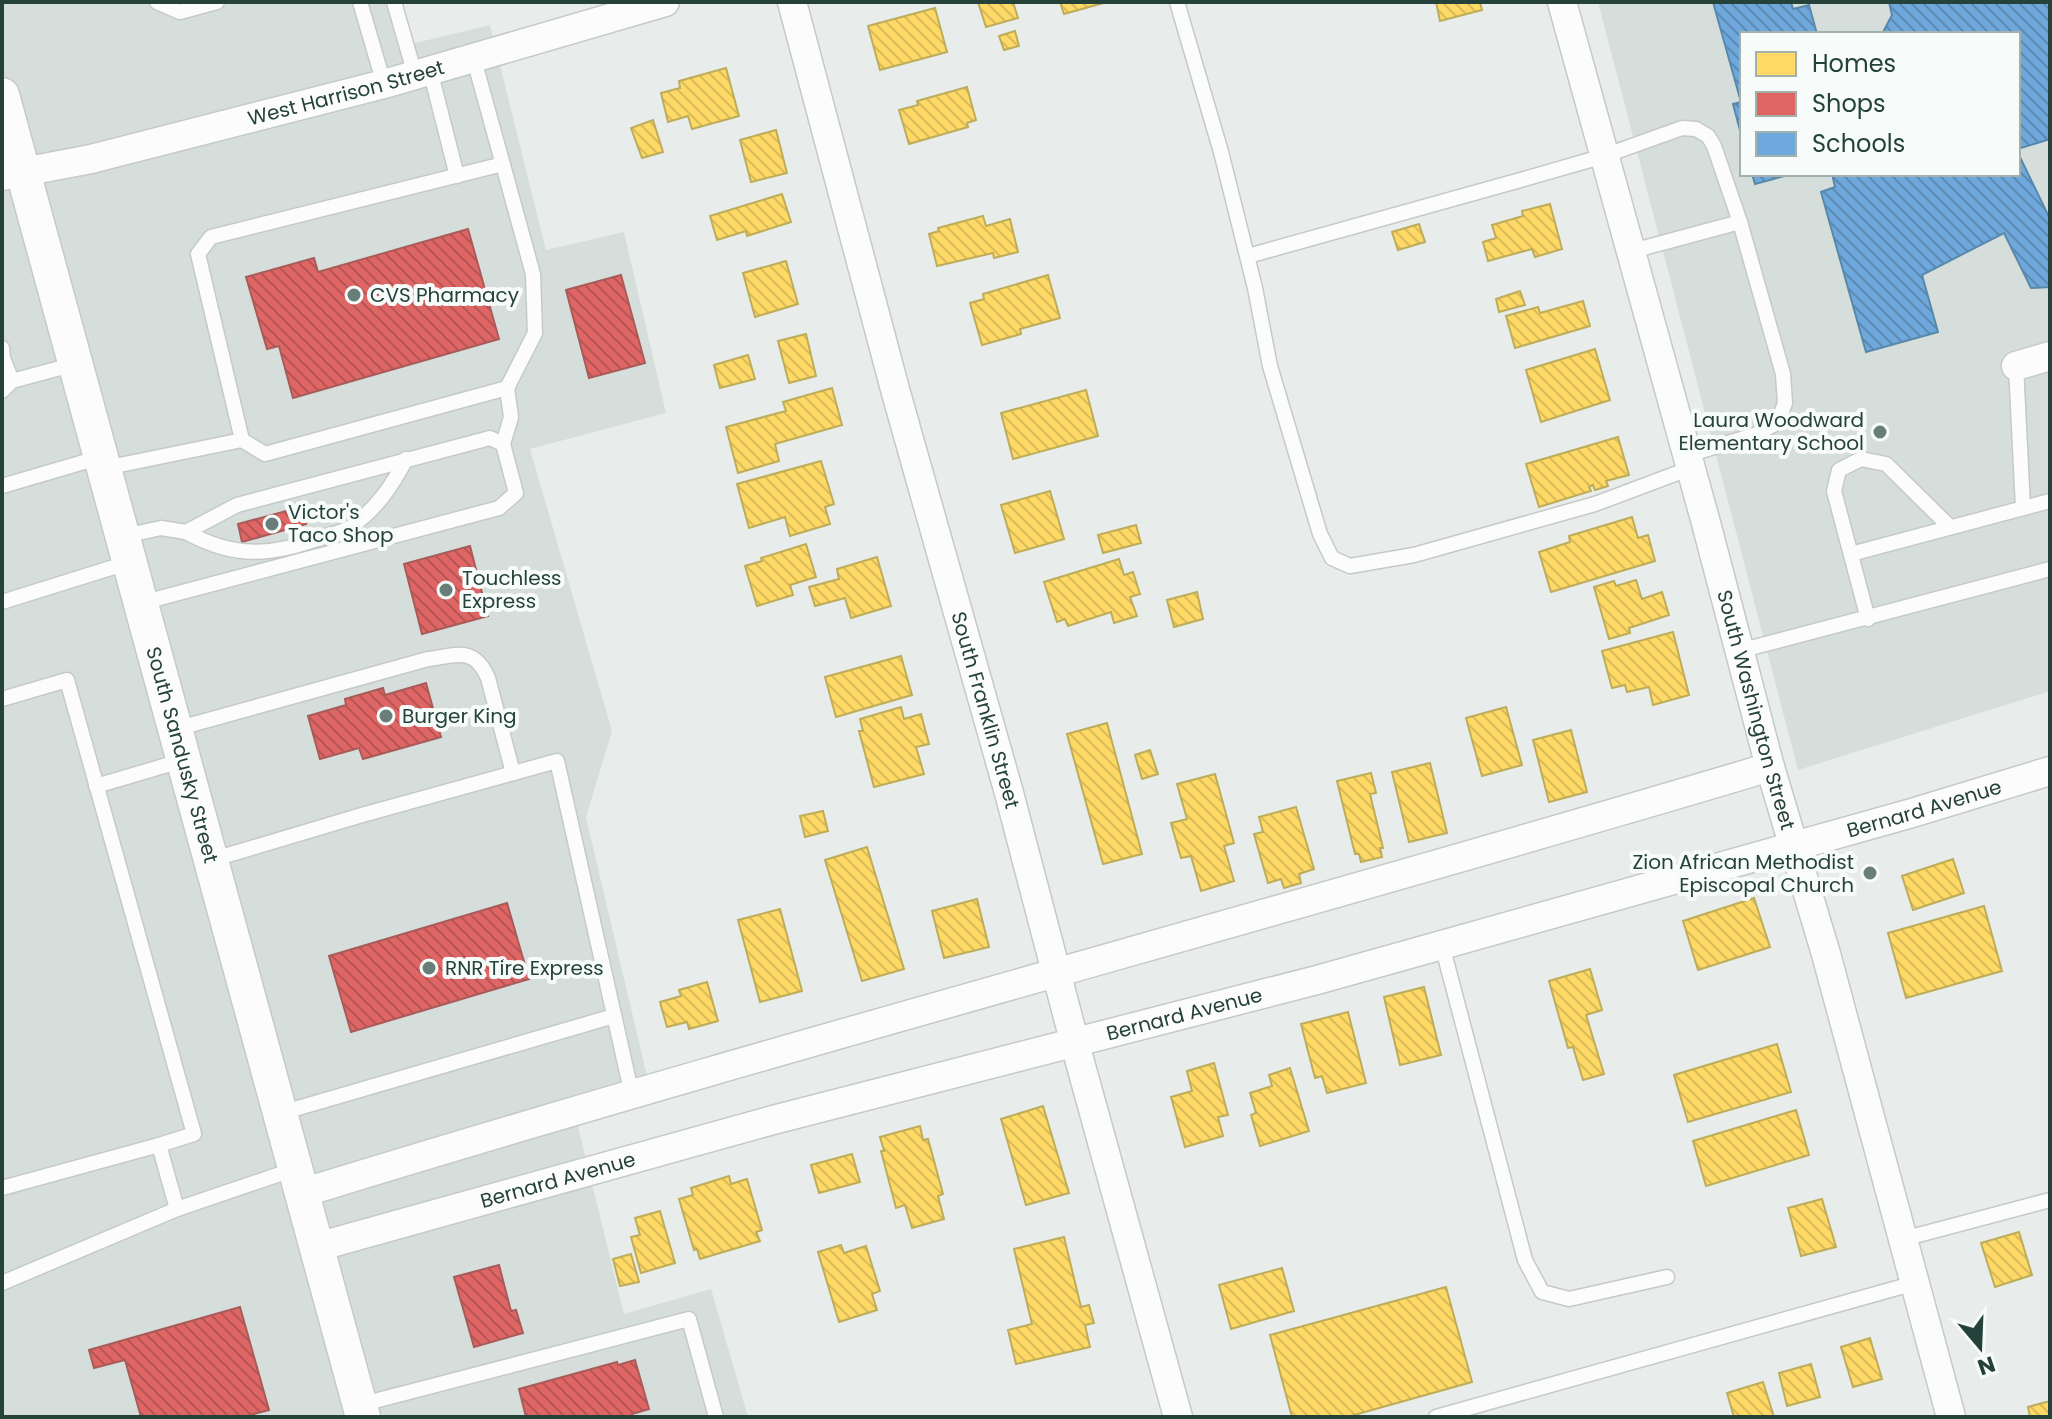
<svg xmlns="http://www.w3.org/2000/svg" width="2052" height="1419" viewBox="0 0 2052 1419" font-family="Poppins,sans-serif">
	<defs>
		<pattern id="homes-back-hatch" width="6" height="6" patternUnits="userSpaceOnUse" patternTransform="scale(2)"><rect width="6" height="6" fill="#ffd966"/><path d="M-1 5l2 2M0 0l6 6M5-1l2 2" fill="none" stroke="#dabb59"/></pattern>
		<pattern id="shops-back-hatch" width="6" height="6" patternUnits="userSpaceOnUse" patternTransform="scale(2)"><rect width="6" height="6" fill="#e06666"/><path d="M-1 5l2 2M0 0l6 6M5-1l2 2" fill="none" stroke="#b55655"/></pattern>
		<pattern id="schools-back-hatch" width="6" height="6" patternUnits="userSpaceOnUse" patternTransform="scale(2)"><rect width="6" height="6" fill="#6fa8dc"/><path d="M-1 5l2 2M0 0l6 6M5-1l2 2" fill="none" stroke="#5b8ab3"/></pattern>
	</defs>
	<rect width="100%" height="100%" fill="#e8edeb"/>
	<g fill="#d6dedb" fill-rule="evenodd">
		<polygon points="2,2 395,2 407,45 490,25 546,250 624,232 666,413 530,449 612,731 586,817 647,1076 571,1098 624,1314 711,1289 748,1417 2,1417"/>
		<path d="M 1598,2 L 2050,2 L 2050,691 L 1798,770 ZM 1742,34 L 2018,34 L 2018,174 L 1742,174 Z"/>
	</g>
	<g fill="url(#homes-back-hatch)" stroke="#bdac59" stroke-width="2">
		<polygon points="978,2 1013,2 1018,18 986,27"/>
		<polygon points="1060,2 1107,2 1064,14"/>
		<polygon points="1436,2 1480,2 1482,10 1440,21"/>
		<polygon points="935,8 947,52 880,70 868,26"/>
		<polygon points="1015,31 1019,46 1004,50 999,36"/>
		<polygon points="726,68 739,116 692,129 688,116 668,122 661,93 680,88 679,81"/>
		<polygon points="967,87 976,120 967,123 968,127 909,144 899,110 918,105 917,101"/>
		<polygon points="653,120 663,152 642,158 631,128"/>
		<polygon points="776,130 787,173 751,182 740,140"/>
		<polygon points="782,194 791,222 747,236 746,231 717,240 710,216"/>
		<polygon points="1550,204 1562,249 1535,257 1532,249 1488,261 1483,242 1496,238 1492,225 1523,216 1522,211"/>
		<polygon points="983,216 986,226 1010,219 1018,252 994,258 993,253 937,266 929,234 939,231 938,228"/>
		<polygon points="1419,224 1425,242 1398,250 1392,232"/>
		<polygon points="786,261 798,304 755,317 743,273"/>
		<polygon points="1048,275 1060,318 1020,329 1021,334 982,345 970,303 984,299 983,294"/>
		<polygon points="1520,291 1525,305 1499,312 1496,299"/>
		<polygon points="1583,301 1590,326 1515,348 1506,316 1538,307 1540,313"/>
		<polygon points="806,334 816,376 789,383 778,341"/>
		<polygon points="1595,349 1610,400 1541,422 1526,370"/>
		<polygon points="748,355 755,379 720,388 714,365"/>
		<polygon points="832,388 842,425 775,444 779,461 738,473 726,427 786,411 783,402"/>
		<polygon points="1086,390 1098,436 1013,459 1001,413"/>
		<polygon points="1618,437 1629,475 1606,481 1608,486 1595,490 1593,485 1589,487 1591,491 1539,507 1526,464"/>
		<polygon points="821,461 834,504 825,507 830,524 790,536 785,517 749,528 737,484"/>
		<polygon points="1050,491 1064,539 1015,553 1001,505"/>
		<polygon points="1632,517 1638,538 1648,535 1655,561 1551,592 1539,552 1570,542 1569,536"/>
		<polygon points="1136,525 1141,543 1103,553 1098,535"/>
		<polygon points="806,544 816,577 790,585 793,595 757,606 745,566 762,561 761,558"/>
		<polygon points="877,557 891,606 851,618 845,598 815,606 809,587 839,579 837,569"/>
		<polygon points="1119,559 1124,575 1133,572 1140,594 1130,597 1137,616 1114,623 1111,612 1068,626 1065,619 1057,622 1044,582"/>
		<polygon points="1636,580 1642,599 1662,592 1669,615 1629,628 1630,633 1609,639 1594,587 1614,581 1616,586"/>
		<polygon points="1197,592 1203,619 1174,627 1167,600"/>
		<polygon points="1673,632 1689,695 1653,705 1649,687 1627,692 1625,685 1612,688 1602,651"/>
		<polygon points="901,656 912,695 836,717 825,677"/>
		<polygon points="901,707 904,719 921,714 929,744 916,747 924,774 874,787 859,731 863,731 860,719"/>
		<polygon points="1506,707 1522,765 1482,776 1466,718"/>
		<polygon points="1107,723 1142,854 1103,864 1067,734"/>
		<polygon points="1571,730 1587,792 1549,802 1533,740"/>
		<polygon points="1150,750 1158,774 1142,779 1135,755"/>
		<polygon points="1430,763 1447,833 1409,842 1392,772"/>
		<polygon points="1371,773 1376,793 1370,794 1383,848 1380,848 1382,857 1361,862 1359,854 1355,854 1337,781"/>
		<polygon points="1215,774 1234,843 1224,846 1234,881 1201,891 1191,856 1181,858 1171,823 1187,819 1177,784"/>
		<polygon points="1296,807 1314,869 1299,874 1301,883 1284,888 1281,879 1268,883 1254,834 1263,832 1259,817"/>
		<polygon points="823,811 828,831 805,837 800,816"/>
		<polygon points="867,847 904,969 862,981 825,860"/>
		<polygon points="1953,859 1964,893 1913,910 1902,876"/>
		<polygon points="1754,898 1770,947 1698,970 1683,921"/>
		<polygon points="977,899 989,947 944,958 932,911"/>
		<polygon points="1984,906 2002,971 1906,998 1888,933"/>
		<polygon points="780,909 802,991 760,1002 738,920"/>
		<polygon points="1590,969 1602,1010 1586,1015 1604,1074 1583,1080 1573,1047 1568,1048 1549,981"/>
		<polygon points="707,982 718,1021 689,1029 687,1022 667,1027 660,1002 681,996 679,990"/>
		<polygon points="1424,987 1441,1055 1400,1065 1384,997"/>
		<polygon points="1348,1012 1366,1083 1327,1093 1322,1076 1315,1078 1301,1024"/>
		<polygon points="1777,1044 1791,1092 1688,1122 1674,1075"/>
		<polygon points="1214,1063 1228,1115 1218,1117 1223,1136 1185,1147 1171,1097 1192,1091 1187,1071"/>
		<polygon points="1290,1068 1309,1131 1260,1146 1251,1115 1256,1113 1250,1093 1272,1086 1269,1075"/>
		<polygon points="1043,1106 1069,1193 1026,1205 1001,1119"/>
		<polygon points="1796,1110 1809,1155 1706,1186 1693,1141"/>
		<polygon points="920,1126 923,1140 928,1139 943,1194 938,1196 944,1219 912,1228 905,1205 896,1208 881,1151 884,1151 880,1137"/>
		<polygon points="852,1154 860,1182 819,1193 811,1165"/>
		<polygon points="729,1176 731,1184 747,1179 762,1230 756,1232 760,1241 700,1259 697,1249 694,1250 679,1199 693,1195 691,1188"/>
		<polygon points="1822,1199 1836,1247 1801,1256 1788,1208"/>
		<polygon points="660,1211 675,1263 641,1273 631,1237 640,1235 635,1218"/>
		<polygon points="2019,1232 2032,1275 1995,1287 1981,1243"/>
		<polygon points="1064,1237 1081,1307 1089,1305 1094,1323 1085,1325 1090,1347 1016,1364 1008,1330 1032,1324 1014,1249"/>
		<polygon points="841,1245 844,1253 866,1246 880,1291 872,1294 877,1310 839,1322 818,1252"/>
		<polygon points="631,1254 639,1282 620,1286 613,1259"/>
		<polygon points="1282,1268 1294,1311 1231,1329 1219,1285"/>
		<polygon points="1446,1287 1472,1382 1347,1417 1292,1417 1270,1335"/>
		<polygon points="1870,1338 1882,1379 1853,1387 1841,1347"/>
		<polygon points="1811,1364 1820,1397 1787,1406 1779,1373"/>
		<polygon points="1763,1382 1774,1417 1734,1417 1727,1393"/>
		<polygon points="2050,1401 2050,1417 2030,1417 2028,1407"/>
	</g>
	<g fill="url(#shops-back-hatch)" stroke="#a85b59" stroke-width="2">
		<polygon points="468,229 499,339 293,398 279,346 267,349 246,277 314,258 318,272"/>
		<polygon points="621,275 645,363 589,378 566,290"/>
		<polygon points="301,507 306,524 242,542 238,524"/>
		<polygon points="470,546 488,616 422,634 404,564"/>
		<polygon points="426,683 441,737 363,759 359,748 320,759 308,716 346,705 345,699 383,688 385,695"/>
		<polygon points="507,903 529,979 351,1032 329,956"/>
		<polygon points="499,1265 511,1311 516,1310 523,1333 474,1347 454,1277"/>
		<polygon points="240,1307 269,1410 243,1417 141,1417 125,1360 94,1368 89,1350"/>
		<polygon points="635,1360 649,1409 632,1414 632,1417 526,1417 519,1389 617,1362 618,1365"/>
	</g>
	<g fill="url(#schools-back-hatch)" stroke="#5889ab" stroke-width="2">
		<polygon points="1713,2 1791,2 1793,9 1809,5 1817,34 1742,34 1742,138 1733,104 1741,102"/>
		<polygon points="1889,2 2050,2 2050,139 2018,149 2018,34 1882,34 1892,15"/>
		<polygon points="2018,153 2050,219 2050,287 2031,288 2004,233 1922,275 1938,332 1866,352 1821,192 1835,187 1832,174 2018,174"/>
		<polygon points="1752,174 1792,174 1755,184"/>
	</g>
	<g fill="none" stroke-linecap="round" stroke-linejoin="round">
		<defs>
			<g id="service">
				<polyline points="157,2 180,12 217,2"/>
				<polyline points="360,2 384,84"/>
				<polyline points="394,2 415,75"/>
				<polyline points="1177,2 1221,152 1255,288 1270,366 1320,534 1332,558 1350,566 1414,555 1595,504 1691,468"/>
				<polyline points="473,56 533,274 535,333 507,388 511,417 503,444"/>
				<polyline points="430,70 457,176"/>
				<polyline points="1632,251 1740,222"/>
				<polyline points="1248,256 1517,181 1604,156 1682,128 1696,129 1708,136 1714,146 1740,222 1783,374 1785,403 1778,422 1755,435 1687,455"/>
				<polyline points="2,348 3,358 12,381"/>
				<polyline points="2016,366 2023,508"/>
				<polyline points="2,391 12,381 75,364"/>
				<polyline points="242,440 198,254 211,237 503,164"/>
				<polyline points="105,468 242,440 265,454 507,388"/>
				<polyline points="2,486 101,457"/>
				<path d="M 186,532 C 235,559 272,556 323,537 C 332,534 344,532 352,526 C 377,508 392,486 406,459"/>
				<polyline points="124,536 161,528 186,532 237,505 490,438 503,444 516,493 499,508 141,603"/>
				<polyline points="1851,554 2050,501"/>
				<polyline points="2,602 130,562"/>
				<polyline points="1868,619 1834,491 1839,470 1861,459 1886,464 1950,527"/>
				<polyline points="1739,651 2050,569"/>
				<polyline points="2,699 67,680 194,1134 159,1145 177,1209"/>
				<path d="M 176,729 L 428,659 C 457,655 474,646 488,678 L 513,773"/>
				<polyline points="96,786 184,760"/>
				<polyline points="211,860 362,815 557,761 632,1095"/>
				<polyline points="1442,945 1525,1260 1542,1292 1569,1299 1667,1277"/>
				<polyline points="281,1113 614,1016"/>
				<polyline points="2,1188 159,1145"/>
				<polyline points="1903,1239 2050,1200"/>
				<polyline points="2,1283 177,1209 295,1169"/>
				<polyline points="359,1405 689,1319 716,1417"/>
				<polyline points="1436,1417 1915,1283"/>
			</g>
			<g id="minor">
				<path id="s1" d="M 792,2 L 896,393 L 1009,793 L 1075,1044 L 1178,1417"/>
				<path id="s2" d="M 1562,2 L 1706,523 L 1770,767 L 1826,954 L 1951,1417"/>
				<path id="s3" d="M 2,176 L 91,159 L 384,84 L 665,2"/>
				<polyline points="2016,366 2050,356"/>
				<path d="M 302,1193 C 789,1043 1282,913 1770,767"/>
				<path id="s4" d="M 317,1247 L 773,1120 L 1317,980 L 1912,813 L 2050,771"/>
			</g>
			<g id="tertiary">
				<path id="s5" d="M 2,95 L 363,1417"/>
			</g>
		</defs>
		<use href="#service" stroke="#c5cac8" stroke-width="17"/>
		<use href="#minor" stroke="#c5cac8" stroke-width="31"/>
		<use href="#tertiary" stroke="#c5cac8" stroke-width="37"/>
		<use href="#service" stroke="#fcfcfc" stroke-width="14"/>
		<use href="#minor" stroke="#fcfcfc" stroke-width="28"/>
		<use href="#tertiary" stroke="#fcfcfc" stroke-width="34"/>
	</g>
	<g fill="#697e78" stroke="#f7fbf9" stroke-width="3">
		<circle cx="354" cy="295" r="8"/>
		<circle cx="1880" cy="432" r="8"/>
		<circle cx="272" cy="524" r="8"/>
		<circle cx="446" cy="590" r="8"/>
		<circle cx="386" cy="716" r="8"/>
		<circle cx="1870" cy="873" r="8"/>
		<circle cx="429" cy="968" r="8"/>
	</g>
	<g text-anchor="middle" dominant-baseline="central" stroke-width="8" stroke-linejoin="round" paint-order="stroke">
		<g font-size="20" fill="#24423a" stroke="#f7fbf9">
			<text stroke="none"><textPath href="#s3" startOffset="354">West Harrison Street</textPath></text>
			<text stroke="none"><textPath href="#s1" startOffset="734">South Franklin Street</textPath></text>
			<text stroke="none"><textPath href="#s2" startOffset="734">South Washington Street</textPath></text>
			<text stroke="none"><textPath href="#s5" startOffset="684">South Sandusky Street</textPath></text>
			<text stroke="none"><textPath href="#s4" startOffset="1666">Bernard Avenue</textPath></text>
			<text stroke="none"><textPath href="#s4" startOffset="898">Bernard Avenue</textPath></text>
			<text stroke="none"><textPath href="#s4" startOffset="250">Bernard Avenue</textPath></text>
		</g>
		<g font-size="20" fill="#24423a" stroke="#f7fbf9" text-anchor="start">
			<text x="370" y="295">CVS Pharmacy</text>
			<text x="1864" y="420" text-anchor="end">Laura Woodward<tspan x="1864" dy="23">Elementary School</tspan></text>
			<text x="288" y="512">Victor's<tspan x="288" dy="23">Taco Shop</tspan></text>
			<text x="462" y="578">Touchless<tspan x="462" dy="23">Express</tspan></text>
			<text x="402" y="716">Burger King</text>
			<text x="1854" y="862" text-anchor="end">Zion African Methodist<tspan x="1854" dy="23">Episcopal Church</tspan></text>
			<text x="445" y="968">RNR Tire Express</text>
		</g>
	</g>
	<rect width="2052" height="1419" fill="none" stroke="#24423a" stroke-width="8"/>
	<rect x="1740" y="32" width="280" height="144" fill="#f7fbf9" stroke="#a3b1ad" stroke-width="2"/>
	<rect x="1756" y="52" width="40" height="24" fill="#ffd966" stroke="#a3b1ad" stroke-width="2"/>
	<text x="1812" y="72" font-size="24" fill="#24423a">Homes</text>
	<rect x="1756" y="92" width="40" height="24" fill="#e06666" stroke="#a3b1ad" stroke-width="2"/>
	<text x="1812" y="112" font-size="24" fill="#24423a">Shops</text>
	<rect x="1756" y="132" width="40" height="24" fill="#6fa8dc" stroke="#a3b1ad" stroke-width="2"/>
	<text x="1812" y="152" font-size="24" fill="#24423a">Schools</text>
	<g transform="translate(1980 1347) rotate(161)" stroke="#f7fbf9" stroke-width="6" paint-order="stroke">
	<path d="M0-6L14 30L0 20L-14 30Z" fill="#24423a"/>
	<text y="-12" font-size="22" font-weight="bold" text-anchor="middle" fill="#24423a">N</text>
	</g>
</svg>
